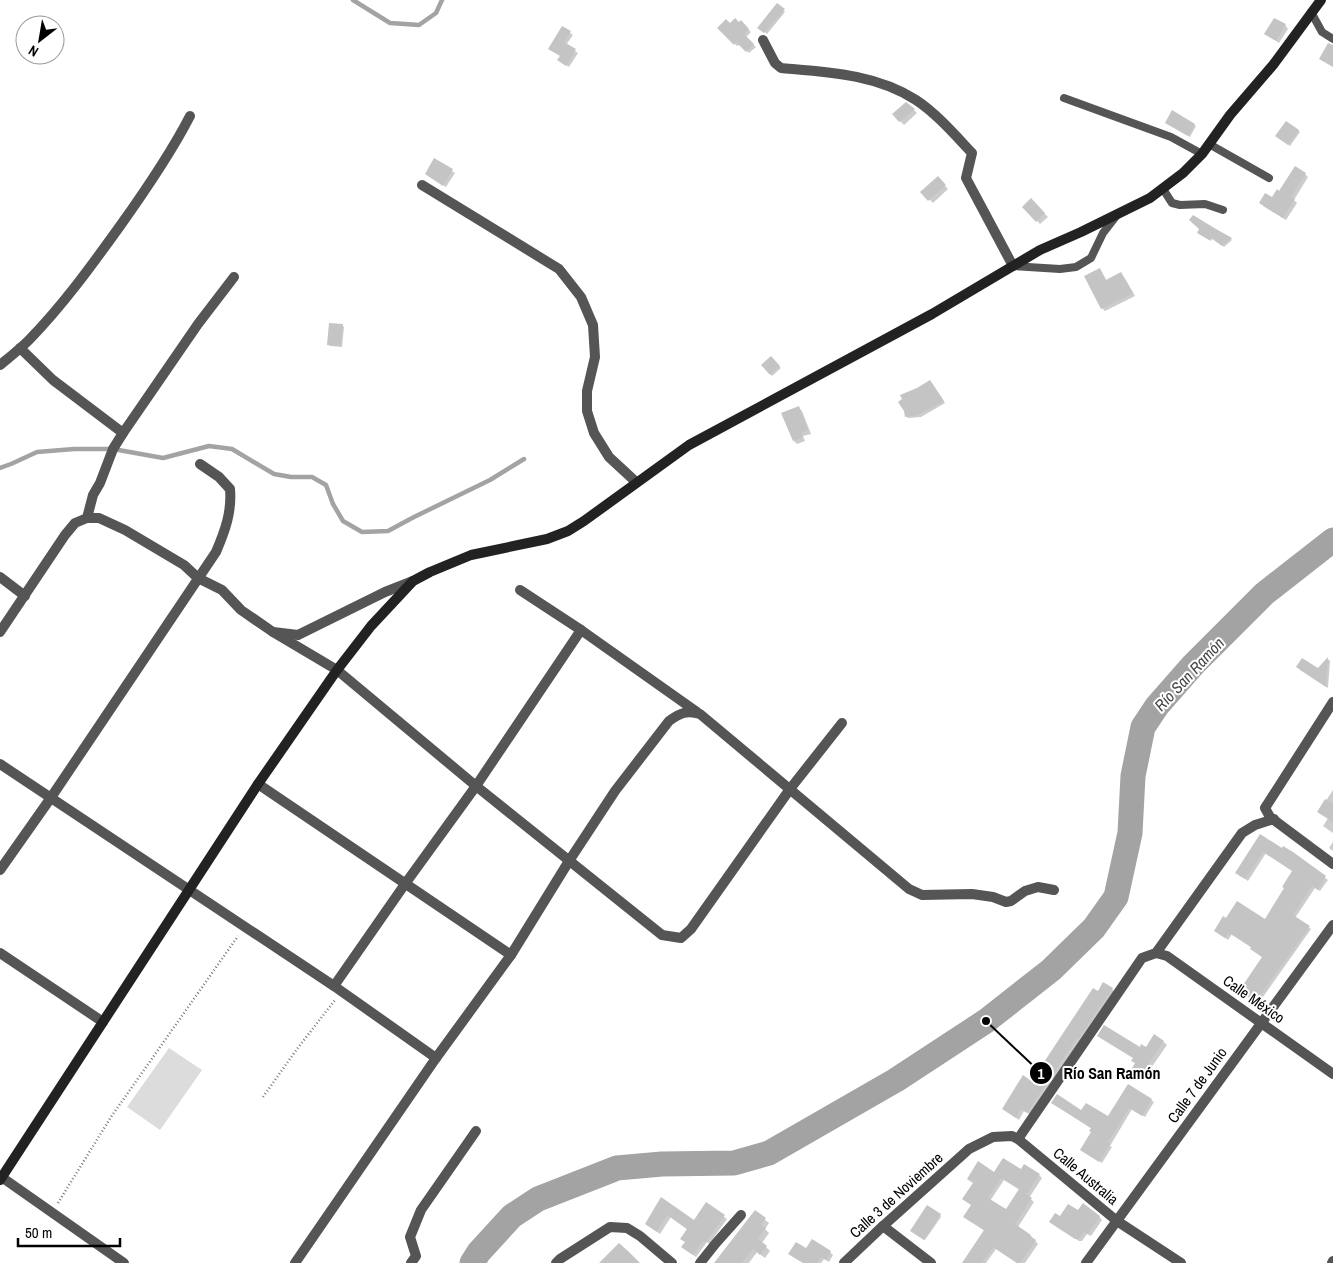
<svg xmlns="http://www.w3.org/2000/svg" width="1333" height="1263" viewBox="0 0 1333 1263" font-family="'Archivo Narrow',sans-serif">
	<rect width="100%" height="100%" fill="#fff"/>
	<polygon fill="#dcdcdc" points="169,1048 202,1070 160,1130 127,1107"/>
	<g fill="#0003" fill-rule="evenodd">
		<polygon points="777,5 785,12 767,34 759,27"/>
		<polygon points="741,22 751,32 746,37 756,47 749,53 740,44 737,46 719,28"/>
		<polygon points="1285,25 1288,29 1279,43 1266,34"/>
		<polygon points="563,28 573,35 566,45 578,53 569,67 558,60 561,56"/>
		<polygon points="914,110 917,113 904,125 894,115"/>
		<polygon points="1173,112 1196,126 1190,137 1168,124"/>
		<polygon points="1286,122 1300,132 1290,146 1278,137"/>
		<polygon points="435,160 455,173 446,187 426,174"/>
		<polygon points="1305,174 1308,177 1294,200 1297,203 1286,220 1263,206"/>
		<polygon points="938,178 948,189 933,203 922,192"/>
		<polygon points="1031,200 1048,217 1040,224 1024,207"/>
		<polygon points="1193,216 1231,239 1232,240 1224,247 1213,238 1211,241 1200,234 1201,229"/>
		<polygon points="1099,269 1107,281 1124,277 1135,296 1105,311 1102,308"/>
		<polygon points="342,325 344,327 342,347 330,346 329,345"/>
		<polygon points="771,358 781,368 772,376 762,365"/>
		<polygon points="932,384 945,403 921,417 908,418 906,416 905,411"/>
		<polygon points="798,407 802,411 811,434 803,436 805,441 797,444 794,441"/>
		<polygon points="1328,659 1330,661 1328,688 1300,670 1318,670"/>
		<polygon points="1333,790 1333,833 1323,826 1328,818 1319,811"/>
		<polygon points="1261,836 1282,850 1292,853 1328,880 1320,891 1315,888 1295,918 1311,929 1258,1004 1243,994 1263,958 1252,948 1232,934 1228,940 1218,933 1226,919 1265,921 1285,888 1293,871 1266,853 1248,881 1239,875"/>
		<polygon points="1333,842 1333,851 1329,848"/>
		<polygon points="1112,989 1115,992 1031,1115 1024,1111 1019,1120 1007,1112 1035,1084 1098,993"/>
		<polygon points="1164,1042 1167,1045 1144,1078 1135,1073 1132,1070 1136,1064 1134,1058 1140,1049 1146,1049"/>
		<polygon points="1129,1085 1154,1102 1145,1117 1132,1109 1110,1146 1112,1147 1102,1163 1084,1152 1092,1133 1092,1129 1056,1105 1108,1117"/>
		<path d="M 1021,1171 L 1039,1175 L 1042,1178 L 1029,1198 L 1034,1202 L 1018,1227 L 1031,1236 L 1038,1244 L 1025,1263 L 1017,1263 L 996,1249 L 986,1263 L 964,1263 L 985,1231 L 967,1219 L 994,1173 ZM 1004,1180 L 1020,1190 L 1006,1211 L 990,1201 Z"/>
		<polygon points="661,1199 694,1222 707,1204 727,1219 709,1244 707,1242 696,1257 686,1250 688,1230 671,1217 660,1234 646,1224"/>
		<polygon points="755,1212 769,1223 765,1229 769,1233 762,1243 770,1251 765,1258 757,1252 749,1263 720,1263"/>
		<polygon points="1079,1212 1099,1216 1102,1220 1091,1236 1087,1234 1082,1241 1079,1241 1054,1225"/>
		<polygon points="940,1215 941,1217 925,1240 913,1232"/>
		<polygon points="807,1250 830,1252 833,1255 829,1262 824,1259 821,1263 803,1263"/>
	</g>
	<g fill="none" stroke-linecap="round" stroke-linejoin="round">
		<g stroke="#a3a3a3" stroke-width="4.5">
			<polyline points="353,0 390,23 419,25 436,13 442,0"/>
			<polyline points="0,468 11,464 37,452 74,449 113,449 163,458 209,446 232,449 274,474 291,477 312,477 326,485 333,504 343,521 362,532 388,531 414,517 490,480 524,459"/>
		</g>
		<polyline stroke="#a3a3a3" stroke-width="25" points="472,1263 479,1252 512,1216 538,1199 617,1168 662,1164 734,1163 769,1153 896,1080 986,1021 1051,970 1094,928 1116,897 1130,833 1133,776 1143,727 1157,706 1193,665 1264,594 1333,540"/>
	</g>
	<g fill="#c4c4c4">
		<polygon points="777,3 785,9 764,33 757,28"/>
		<polygon points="735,18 739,22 741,20 749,29 744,34 754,44 746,52 736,42 734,45 717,28 726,19 730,23"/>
		<polygon points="1274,18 1286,24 1276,41 1264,34"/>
		<polygon points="562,26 571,31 564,42 576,49 566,66 557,60 560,56 548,49"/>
		<polygon points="1328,43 1333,45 1333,67 1319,59"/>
		<polygon points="906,102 915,109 899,122 892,114"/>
		<polygon points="1172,110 1195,124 1188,136 1165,123"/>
		<polygon points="1286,121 1299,130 1288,145 1275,136"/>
		<polygon points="434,158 453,169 443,186 425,174"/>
		<polygon points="1295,166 1306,173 1291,197 1295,199 1283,218 1259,203 1265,193 1272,197 1277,189 1279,191"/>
		<polygon points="938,176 946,185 928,201 920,192"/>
		<polygon points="1031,198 1045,213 1036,222 1022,207"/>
		<polygon points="1193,215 1216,229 1232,238 1222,246 1211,238 1209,240 1197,233 1199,229 1189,220"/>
		<polygon points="1100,268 1106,280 1121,272 1133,293 1101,309 1084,276"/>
		<polygon points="329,323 343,324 341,346 327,345"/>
		<polygon points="771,356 780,366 770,375 761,365"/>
		<polygon points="930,380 944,401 918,415 905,417 904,411 898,402 902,399 900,395 917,388"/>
		<polygon points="799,406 808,430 801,433 803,437 793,441 781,413"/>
		<polygon points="1328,657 1326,687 1296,667 1302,658 1318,668"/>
		<polygon points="1325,799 1333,804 1333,822 1317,812"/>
		<polygon points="1260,834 1282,848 1283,846 1293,852 1326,876 1318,890 1312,886 1293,915 1310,926 1255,1002 1239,991 1262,957 1250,949 1251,947 1229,933 1225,938 1214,931 1223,916 1226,918 1237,901 1265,919 1284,888 1282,887 1292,871 1263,852 1245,879 1235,873"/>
		<polygon points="1103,982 1113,988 1078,1039 1077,1038 1027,1113 1021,1109 1016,1118 1002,1109 1023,1075 1034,1083 1047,1063 1044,1062 1093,988 1098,991"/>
		<polygon points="1104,1025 1140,1047 1141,1044 1146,1047 1154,1034 1164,1041 1140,1076 1131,1070 1135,1063 1131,1061 1133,1058 1097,1036"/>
		<polygon points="1128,1084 1152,1099 1142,1116 1129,1108 1108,1142 1110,1144 1099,1162 1080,1150 1091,1132 1089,1131 1091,1128 1051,1103 1057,1094 1081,1110 1086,1103 1108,1116"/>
		<polygon points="1003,1158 1021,1169 1024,1164 1040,1174 1027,1194 1001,1178 988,1198 1006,1209 1019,1189 1032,1198 1015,1224 1031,1235 1030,1236 1036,1240 1020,1263 1017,1263 993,1247 982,1263 962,1263 984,1230 963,1217 971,1205 962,1199 973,1183 967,1179 978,1161 994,1172"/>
		<polygon points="661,1197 694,1220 706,1202 725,1215 706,1242 703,1241 693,1255 681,1247 685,1242 680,1239 687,1229 667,1215 657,1232 645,1224"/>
		<polygon points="1083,1203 1100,1216 1088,1234 1084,1232 1079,1239 1075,1239 1049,1222 1055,1213 1060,1216 1068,1204 1078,1210"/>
		<polygon points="927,1205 941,1214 924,1240 910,1231"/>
		<polygon points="755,1210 766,1218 761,1225 766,1228 758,1239 767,1246 760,1255 753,1249 742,1263 714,1263"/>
		<polygon points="812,1239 831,1251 826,1260 821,1257 817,1263 803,1263 788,1254 796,1242 806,1248"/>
		<polygon points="619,1243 629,1252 640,1263 599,1263"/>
	</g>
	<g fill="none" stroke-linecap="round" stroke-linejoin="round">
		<g stroke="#777" stroke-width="2.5" stroke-dasharray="1 2.5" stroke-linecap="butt">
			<polyline points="263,1097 297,1049 335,1000"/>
			<polyline points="58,1203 111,1117 238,936"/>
		</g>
		<g stroke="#555" stroke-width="8">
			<polyline points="1311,12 1322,32 1333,39"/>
			<polyline points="1064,98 1171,137 1202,154"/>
			<polyline points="1209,144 1269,178"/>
			<polyline points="1163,189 1172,203 1180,205 1205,204 1223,210"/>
			<polyline points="1013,266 1060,269 1076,267 1091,258 1103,233 1117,215"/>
		</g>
		<g stroke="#555" stroke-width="10">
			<path d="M 763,40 L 775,63 L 781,68 C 827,72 876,74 916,100 C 936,113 956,136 972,153 L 966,178 L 1013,266"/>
			<polyline points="422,185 559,269 581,297 593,325 595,357 587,391 587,411 594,433 609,457 636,482"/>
			<polyline points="20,348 53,380 123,433"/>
			<path d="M 0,365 C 10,357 20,349 29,340 C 63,305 92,265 120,226 C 145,191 170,155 190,116"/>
			<polyline points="87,518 93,495 100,483 113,449 123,433 198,324 234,277"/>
			<polyline points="0,577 25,596"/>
			<polyline points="520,590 581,630 697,712"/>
			<polyline points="0,632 65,535 75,523 87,518 99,518 125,530 184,565 198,578 222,590 241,610 273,632 298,635 385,592 413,581"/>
			<polyline points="273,632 337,670 476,786 662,935 681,938 691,929 790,789 842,723"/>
			<polyline points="1333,702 1265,808 1270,817 1333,864"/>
			<polyline points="0,764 334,986 436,1058"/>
			<polyline points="258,784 511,955"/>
			<path d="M 0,870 L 50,799 L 216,552 C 225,531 232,512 230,489 L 219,477 L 200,464"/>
			<polyline points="0,953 103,1022"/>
			<polyline points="1156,953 1167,956 1333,1074"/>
			<polyline points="334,986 405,884 476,786 581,630"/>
			<polyline points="1018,1139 1142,958 1156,953 1242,833 1255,825 1274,819"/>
			<polyline points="0,1176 124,1263"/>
			<polyline points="883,1226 931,1263"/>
			<path d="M 295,1263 L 436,1058 L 511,955 L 569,861 L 615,791 L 669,721 C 680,713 687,710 700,714 L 909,889 L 922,895 L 972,894 L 993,897 L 1006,902 L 1011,901 L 1025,891 L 1038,887 L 1054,890"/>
			<polyline points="411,1263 416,1256 410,1237 421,1210 476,1131"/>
			<polyline points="556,1263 560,1259 610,1227 627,1228 640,1236 672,1263"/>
			<polyline points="700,1263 716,1243 741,1215"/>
			<polyline points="844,1263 883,1226 969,1149 993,1137 1012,1136 1018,1139 1117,1221 1181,1263"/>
			<polyline points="1086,1263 1333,925"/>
			<polyline points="1332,1263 1333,1261"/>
		</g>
		<polyline stroke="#222" stroke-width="10" points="0,1180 258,784 337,670 371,626 413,581 430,572 471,555 547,539 568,531 584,521 689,445 932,314 1040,250 1081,232 1150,198 1183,173 1202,154 1230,115 1273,65 1321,0"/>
	</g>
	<g text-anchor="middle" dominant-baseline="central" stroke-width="4" stroke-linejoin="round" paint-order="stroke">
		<g font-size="15" fill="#000" stroke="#fff">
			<text transform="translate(1254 999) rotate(35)">Calle México</text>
			<text transform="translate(1197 1085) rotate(-54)">Calle 7 de Junio</text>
			<text transform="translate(1086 1176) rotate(40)">Calle Australia</text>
			<text transform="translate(896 1195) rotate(-42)">Calle 3 de Noviembre</text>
		</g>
		<g font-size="16" font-style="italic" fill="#444" stroke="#fff">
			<text transform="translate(1189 674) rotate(-47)">Río San Ramón</text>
		</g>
	</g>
	<path fill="none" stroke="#000" stroke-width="2" d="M986 1021L1041 1073"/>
	<g fill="#000" stroke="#fff" stroke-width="2">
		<circle cx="986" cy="1021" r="5"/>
		<circle cx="1041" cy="1073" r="12"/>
	</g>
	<g font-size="15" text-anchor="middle" font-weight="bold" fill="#fff">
		<text x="1041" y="1079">1</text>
	</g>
	<g font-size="16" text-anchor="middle" font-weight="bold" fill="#000" stroke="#fff" stroke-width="4" stroke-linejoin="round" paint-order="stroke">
		<text x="1112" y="1079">Río San Ramón</text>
	</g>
	<g transform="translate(40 40) rotate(211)"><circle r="24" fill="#ffffff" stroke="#999999"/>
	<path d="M0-4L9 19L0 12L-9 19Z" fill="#000000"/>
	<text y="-8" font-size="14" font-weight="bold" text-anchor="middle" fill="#000000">N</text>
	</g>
	<path d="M18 1238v8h102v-8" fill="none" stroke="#000000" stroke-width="2.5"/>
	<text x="25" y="1238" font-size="15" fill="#000000" stroke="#ffffff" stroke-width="4" paint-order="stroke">50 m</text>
</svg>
